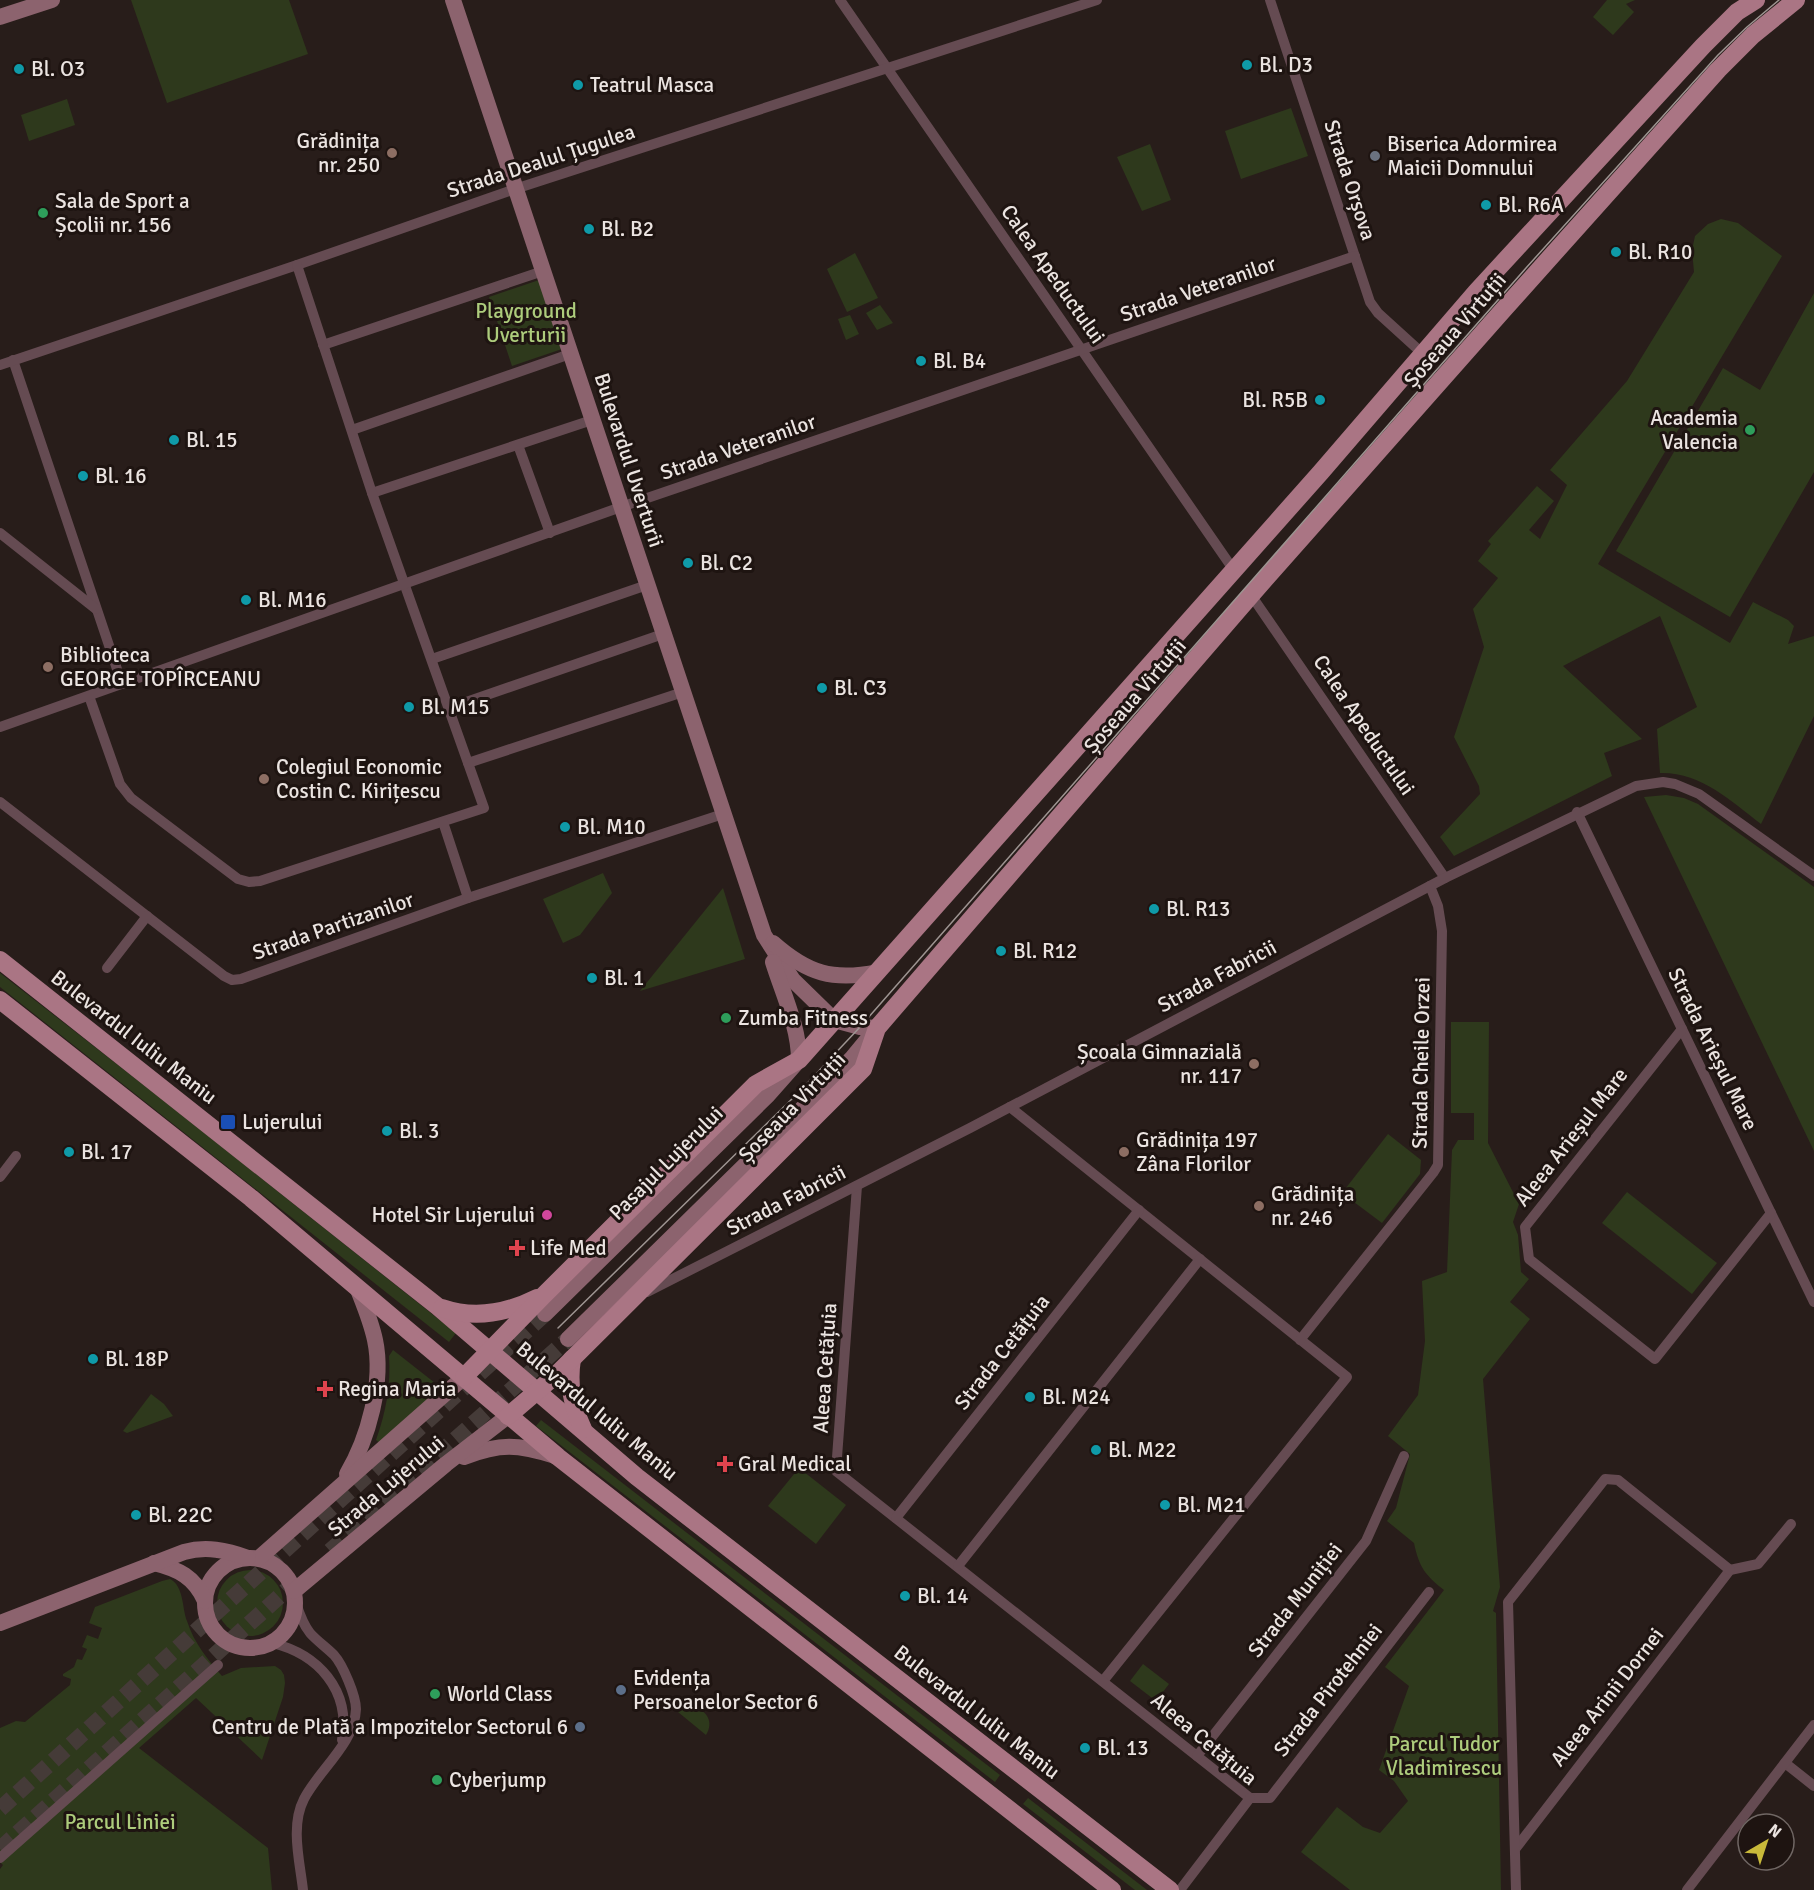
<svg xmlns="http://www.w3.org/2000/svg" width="1814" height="1890" viewBox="0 0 1814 1890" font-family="Signika,sans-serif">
	<rect width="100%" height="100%" fill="#281d1a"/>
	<g fill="#2e391c">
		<polygon points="131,0 289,0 308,54 167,103"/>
		<polygon points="1607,0 1635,0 1626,4 1634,12 1613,35 1593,17"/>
		<polygon points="67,99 75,125 29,141 21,115"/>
		<polygon points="1291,108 1308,156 1241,179 1225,131"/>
		<polygon points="1150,144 1171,200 1142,211 1117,157"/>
		<path d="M 1721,219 L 1738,223 L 1782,256 L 1598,564 L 1730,643 L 1753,602 L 1788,620 L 1794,626 L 1788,644 L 1814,636 L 1814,716 L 1761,824 C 1731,801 1701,772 1660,773 L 1657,729 L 1697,707 L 1660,616 L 1563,666 L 1642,739 L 1604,753 L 1612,776 L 1454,856 L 1440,837 L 1480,794 L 1479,786 L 1454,737 L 1484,647 L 1473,609 L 1498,578 L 1478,561 L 1491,544 L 1488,541 L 1537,486 L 1554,501 L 1529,530 L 1540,539 L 1567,485 L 1550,470 L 1627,381 L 1694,272 L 1692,250 L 1695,236 L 1708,224 Z"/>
		<polygon points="855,253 878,298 847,312 827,269"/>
		<polygon points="539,280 562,349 512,366 489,297"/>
		<polygon points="1814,293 1814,472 1730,617 1616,551 1723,368 1760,390"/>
		<polygon points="880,305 893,323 877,330 866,313"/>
		<polygon points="850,315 859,334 846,340 838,319"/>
		<polygon points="1666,795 1684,798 1698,804 1814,887 1814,1151 1644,797"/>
		<polygon points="603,873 612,893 580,935 563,943 543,899"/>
		<polygon points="723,888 745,959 640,991"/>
		<polygon points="0,973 164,1101 456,1333 449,1342 0,987"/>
		<path d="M 1451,1022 L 1489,1022 L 1488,1143 L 1519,1204 L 1513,1222 L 1518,1235 L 1521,1272 L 1529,1279 L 1510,1302 L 1530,1319 L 1483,1379 L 1500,1587 L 1493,1611 L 1496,1613 L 1501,1890 L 1350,1890 L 1301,1852 L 1337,1807 L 1363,1827 L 1380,1833 L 1408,1801 L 1394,1781 L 1379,1770 L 1409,1686 L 1385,1667 L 1444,1590 C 1425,1575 1419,1567 1414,1543 L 1387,1521 L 1396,1508 L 1410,1454 L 1388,1436 L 1418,1395 L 1425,1341 L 1422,1281 L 1447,1272 L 1452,1150 L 1458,1140 L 1474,1140 L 1474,1113 L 1451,1113 Z"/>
		<polygon points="1388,1134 1421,1160 1420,1174 1382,1223 1342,1193"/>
		<polygon points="1627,1192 1717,1263 1692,1294 1602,1223"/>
		<path d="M 393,1350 L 435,1383 L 435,1390 L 430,1399 L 381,1444 L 376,1440 C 386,1412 391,1385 389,1356 Z"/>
		<polygon points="151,1394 164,1404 173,1416 127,1433 123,1431"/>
		<polygon points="541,1420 1000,1775 995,1782 536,1426"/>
		<polygon points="799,1468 846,1505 816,1544 768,1506"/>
		<circle cx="250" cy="1603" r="33"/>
		<path d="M 170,1579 C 184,1586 182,1608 187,1621 C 194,1643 208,1660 222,1676 L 241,1668 L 275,1666 L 281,1670 L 284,1675 L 285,1683 L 283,1697 L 262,1760 L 196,1698 L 139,1748 L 268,1848 L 272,1890 L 0,1890 L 0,1869 L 3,1865 L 0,1862 L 0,1728 L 16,1721 L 25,1722 L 70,1685 L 71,1679 L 63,1676 L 63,1674 L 74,1667 L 77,1659 L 82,1660 L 87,1649 L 82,1647 L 87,1635 L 98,1639 L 102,1628 L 89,1623 L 95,1607 L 162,1581 Z"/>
		<polygon points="1143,1664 1169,1684 1156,1701 1130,1681"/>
		<path d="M 693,1707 C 707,1710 714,1722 706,1735 L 678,1712 L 682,1709 Z"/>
		<polygon points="1028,1798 1147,1890 1135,1890 1023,1804"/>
	</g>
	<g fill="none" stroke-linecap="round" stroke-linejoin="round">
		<g stroke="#453b38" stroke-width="16" stroke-dasharray="16 8" stroke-linecap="butt">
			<polyline points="330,1551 568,1339"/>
			<polyline points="0,1809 545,1314"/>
			<polyline points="0,1849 302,1576"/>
		</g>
		<g stroke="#654b52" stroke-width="10">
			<polyline points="840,0 1233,569"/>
			<polyline points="1270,0 1370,302 1378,313 1422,353"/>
			<polyline points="323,345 543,271"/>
			<polyline points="13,360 122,684"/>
			<polyline points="0,365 297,265 515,189 1097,0"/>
			<polyline points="352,430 570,354"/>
			<polyline points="518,445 550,533"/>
			<polyline points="372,493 592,420"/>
			<polyline points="0,533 96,609"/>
			<polyline points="1251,595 1445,878"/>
			<polyline points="432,659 647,585"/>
			<polyline points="89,696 120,784 131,798 238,879 249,882 260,881 484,808 372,493 297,265"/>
			<polyline points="449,708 663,634"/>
			<polyline points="0,727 621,507 1355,256"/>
			<polyline points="468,763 683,692"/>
			<polyline points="0,802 224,976 232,980 241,979 468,898 723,814"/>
			<polyline points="1577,812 1814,1302"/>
			<polyline points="443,822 468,898"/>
			<polyline points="107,968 147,916"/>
			<polyline points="1682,1029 1525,1227 1529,1259 1655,1359 1771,1213"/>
			<polyline points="1010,1107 1347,1377 1103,1681"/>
			<polyline points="0,1177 16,1156"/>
			<polyline points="857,1186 836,1471 1250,1798"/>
			<polyline points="647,1292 970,1128 1445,878 1636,786 1663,782 1675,784 1699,794 1814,876"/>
			<polyline points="1300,1340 1433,1173 1438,1165 1442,931 1438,906 1430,886"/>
			<polyline points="896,1518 1139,1210"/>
			<polyline points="958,1566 1200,1259"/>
			<path d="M 295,1600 C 299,1612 302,1623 310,1633 C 317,1641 326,1647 334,1655 C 343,1665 356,1696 356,1709 C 355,1743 318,1771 304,1799 C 290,1826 300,1862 303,1890"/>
			<path d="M 272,1643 C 318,1654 351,1690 342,1740"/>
			<polyline points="1197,1756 1366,1541 1404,1456"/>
			<polyline points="1785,1763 1814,1786"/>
			<polyline points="1250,1798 1270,1798 1429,1592"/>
			<polyline points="1516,1848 1730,1570 1758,1564 1791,1524"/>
			<polyline points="0,1858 218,1665"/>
			<polyline points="1180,1890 1250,1798"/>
			<polyline points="1516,1890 1508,1602 1605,1479 1618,1480 1730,1570"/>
			<polyline points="1687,1890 1814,1725"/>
		</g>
		<g stroke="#8c636e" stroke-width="16">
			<polyline points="453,0 764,935 793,980 834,1020 860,1027 877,1028"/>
			<polyline points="0,17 52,0"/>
			<path d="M 773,943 C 808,974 833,981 878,972"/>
			<path d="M 545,1314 L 768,1095 L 799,1060 C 799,1027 783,994 773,962"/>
			<polyline points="568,1339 792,1119 852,1058 876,1029"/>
			<path d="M 464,1457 C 500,1443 518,1444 555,1456"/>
			<path d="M 347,1474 C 368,1439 384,1382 375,1340 C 371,1321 364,1305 357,1287"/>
			<circle cx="250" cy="1603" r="45"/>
			<polyline points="259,1558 464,1377"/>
			<path d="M 154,1563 C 178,1569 195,1577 205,1601"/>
			<polyline points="294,1591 446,1464 508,1416"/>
			<path d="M 0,1623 L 184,1552 C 206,1546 226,1550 248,1558"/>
		</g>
		<g stroke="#aa7584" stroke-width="18">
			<polyline points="0,960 437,1306 637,1477 1170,1890"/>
			<polyline points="0,1000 251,1198 558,1457 1112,1890"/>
			<path d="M 442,1308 C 474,1319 507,1313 537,1298"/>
			<path d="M 572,1359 C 568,1385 572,1405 583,1429"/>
			<polyline points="464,1377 544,1295 756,1084 799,1060 1321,472 1476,292 1703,46 1737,12 1756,0"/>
			<polyline points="508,1416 556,1375 863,1069 877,1028 1251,595 1504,309 1718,70 1753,35 1796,0"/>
		</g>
		<polyline stroke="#9e9592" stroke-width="1.5" points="558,1328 799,1092 860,1027 1526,268 1718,55 1747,27 1779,0"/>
	</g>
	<g fill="#0f9aa8" stroke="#1e1411" stroke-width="2">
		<circle cx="1247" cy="65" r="6"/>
		<circle cx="19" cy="69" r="6"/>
		<circle cx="578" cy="85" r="6"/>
		<circle cx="1486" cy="205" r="6"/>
		<circle cx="589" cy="229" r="6"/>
		<circle cx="1616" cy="252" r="6"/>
		<circle cx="921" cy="361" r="6"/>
		<circle cx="1320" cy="400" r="6"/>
		<circle cx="174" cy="440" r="6"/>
		<circle cx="83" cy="476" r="6"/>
		<circle cx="688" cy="563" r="6"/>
		<circle cx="246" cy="600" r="6"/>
		<circle cx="822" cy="688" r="6"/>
		<circle cx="409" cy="707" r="6"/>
		<circle cx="565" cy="827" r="6"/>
		<circle cx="1154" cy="909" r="6"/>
		<circle cx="1001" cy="951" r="6"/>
		<circle cx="592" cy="978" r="6"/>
		<circle cx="387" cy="1131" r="6"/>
		<circle cx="69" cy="1152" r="6"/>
		<circle cx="93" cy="1359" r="6"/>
		<circle cx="1030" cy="1397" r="6"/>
		<circle cx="1096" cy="1450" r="6"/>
		<circle cx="1165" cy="1505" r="6"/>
		<circle cx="136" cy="1515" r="6"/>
		<circle cx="905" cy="1596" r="6"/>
		<circle cx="1085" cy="1748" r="6"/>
	</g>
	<g fill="#8d6e63" stroke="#1e1411" stroke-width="2">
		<circle cx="392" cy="153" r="6"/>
		<circle cx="48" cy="667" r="6"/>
		<circle cx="264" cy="779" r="6"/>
		<circle cx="1254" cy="1064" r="6"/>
		<circle cx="1124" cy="1152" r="6"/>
		<circle cx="1259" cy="1206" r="6"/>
	</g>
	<circle fill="#6b7280" stroke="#1e1411" stroke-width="2" cx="1375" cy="156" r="6"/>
	<g fill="#2e9e5b" stroke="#1e1411" stroke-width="2">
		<circle cx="43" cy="213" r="6"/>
		<circle cx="1750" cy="430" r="6"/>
		<circle cx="726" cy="1018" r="6"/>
		<circle cx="435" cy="1694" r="6"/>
		<circle cx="437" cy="1780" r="6"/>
	</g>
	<rect fill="#1a4fb4" stroke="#1e1411" stroke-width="2" x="220" y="1114" width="16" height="16" rx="3"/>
	<circle fill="#d1479c" stroke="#1e1411" stroke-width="2" cx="547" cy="1215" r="6"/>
	<g fill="#e0444e" stroke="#1e1411" stroke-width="2">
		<path d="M514 1239h6v6h6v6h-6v6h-6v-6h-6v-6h6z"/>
		<path d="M322 1380h6v6h6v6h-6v6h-6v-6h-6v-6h6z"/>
		<path d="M722 1455h6v6h6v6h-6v6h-6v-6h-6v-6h6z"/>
	</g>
	<g fill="#5c6f8a" stroke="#1e1411" stroke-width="2">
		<circle cx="621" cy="1690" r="6"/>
		<circle cx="580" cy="1727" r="6"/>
	</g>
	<g text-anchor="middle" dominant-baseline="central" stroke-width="6" stroke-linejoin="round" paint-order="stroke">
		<g font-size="21" fill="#ebe4e1" stroke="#1e1411" text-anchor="start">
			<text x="1259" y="65">Bl. D3</text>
			<text x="31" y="69">Bl. O3</text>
			<text x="590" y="85">Teatrul Masca</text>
			<text x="380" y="141" text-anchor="end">Grădinița<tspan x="380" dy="24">nr. 250</tspan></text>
			<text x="1387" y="144">Biserica Adormirea<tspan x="1387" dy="24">Maicii Domnului</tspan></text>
			<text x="55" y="201">Sala de Sport a<tspan x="55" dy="24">Școlii nr. 156</tspan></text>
			<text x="1498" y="205">Bl. R6A</text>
			<text x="601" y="229">Bl. B2</text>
			<text x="1628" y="252">Bl. R10</text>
			<text x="933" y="361">Bl. B4</text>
			<text x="1308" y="400" text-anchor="end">Bl. R5B</text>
			<text x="1738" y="418" text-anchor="end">Academia<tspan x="1738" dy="24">Valencia</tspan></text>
			<text x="186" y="440">Bl. 15</text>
			<text x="95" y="476">Bl. 16</text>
			<text x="700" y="563">Bl. C2</text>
			<text x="258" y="600">Bl. M16</text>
			<text x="60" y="655">Biblioteca<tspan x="60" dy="24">GEORGE TOPÎRCEANU</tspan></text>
			<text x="834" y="688">Bl. C3</text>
			<text x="421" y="707">Bl. M15</text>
			<text x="276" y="767">Colegiul Economic<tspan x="276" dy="24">Costin C. Kirițescu</tspan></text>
			<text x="577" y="827">Bl. M10</text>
			<text x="1166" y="909">Bl. R13</text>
			<text x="1013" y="951">Bl. R12</text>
			<text x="604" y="978">Bl. 1</text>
			<text x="738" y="1018">Zumba Fitness</text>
			<text x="1242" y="1052" text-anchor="end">Școala Gimnazială<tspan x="1242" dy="24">nr. 117</tspan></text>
			<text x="242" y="1122">Lujerului</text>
			<text x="399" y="1131">Bl. 3</text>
			<text x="1136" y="1140">Grădinița 197<tspan x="1136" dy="24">Zâna Florilor</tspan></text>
			<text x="81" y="1152">Bl. 17</text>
			<text x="1271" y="1194">Grădinița<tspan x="1271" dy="24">nr. 246</tspan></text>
			<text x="535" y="1215" text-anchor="end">Hotel Sir Lujerului</text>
			<text x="530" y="1248">Life Med</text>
			<text x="105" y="1359">Bl. 18P</text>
			<text x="338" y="1389">Regina Maria</text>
			<text x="1042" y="1397">Bl. M24</text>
			<text x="1108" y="1450">Bl. M22</text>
			<text x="738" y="1464">Gral Medical</text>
			<text x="1177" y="1505">Bl. M21</text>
			<text x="148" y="1515">Bl. 22C</text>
			<text x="917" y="1596">Bl. 14</text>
			<text x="633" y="1678">Evidența<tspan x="633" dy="24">Persoanelor Sector 6</tspan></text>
			<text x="447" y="1694">World Class</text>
			<text x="568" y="1727" text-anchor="end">Centru de Plată a Impozitelor Sectorul 6</text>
			<text x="1097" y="1748">Bl. 13</text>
			<text x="449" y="1780">Cyberjump</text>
		</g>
		<g font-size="21" fill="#ebe4e1" stroke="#1e1411">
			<text transform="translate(541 161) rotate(-18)">Strada Dealul Țugulea</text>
			<text transform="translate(1350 180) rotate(72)">Strada Orșova</text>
			<text transform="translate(1053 274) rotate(55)">Calea Apeductului</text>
			<text transform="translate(1198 289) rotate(-19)">Strada Veteranilor</text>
			<text transform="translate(1455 330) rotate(-49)">Șoseaua Virtuții</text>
			<text transform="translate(738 447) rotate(-19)">Strada Veteranilor</text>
			<text transform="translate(629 460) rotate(72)">Bulevardul Uverturii</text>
			<text transform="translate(1135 696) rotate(-49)">Șoseaua Virtuții</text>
			<text transform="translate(1364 725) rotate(56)">Calea Apeductului</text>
			<text transform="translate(333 926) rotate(-19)">Strada Partizanilor</text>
			<text transform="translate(1217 976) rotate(-28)">Strada Fabricii</text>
			<text transform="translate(134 1037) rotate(38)">Bulevardul Iuliu Maniu</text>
			<text transform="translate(1713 1049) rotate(64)">Strada Arieșul Mare</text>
			<text transform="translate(1421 1063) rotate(-89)">Strada Cheile Orzei</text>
			<text transform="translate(792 1107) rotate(-46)">Șoseaua Virtuții</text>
			<text transform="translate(1571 1137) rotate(-52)">Aleea Arieșul Mare</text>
			<text transform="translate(666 1163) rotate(-45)">Pasajul Lujerului</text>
			<text transform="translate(786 1200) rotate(-27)">Strada Fabricii</text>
			<text transform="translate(1002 1352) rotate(-52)">Strada Cetățuia</text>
			<text transform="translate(825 1368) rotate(-86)">Aleea Cetățuia</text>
			<text transform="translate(597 1411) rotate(40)">Bulevardul Iuliu Maniu</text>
			<text transform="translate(386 1486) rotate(-40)">Strada Lujerului</text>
			<text transform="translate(1295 1600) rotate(-52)">Strada Muniției</text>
			<text transform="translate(1328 1690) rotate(-52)">Strada Pirotehniei</text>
			<text transform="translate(1607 1697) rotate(-52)">Aleea Arinii Dornei</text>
			<text transform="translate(977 1712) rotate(38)">Bulevardul Iuliu Maniu</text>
			<text transform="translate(1204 1739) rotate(40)">Aleea Cetățuia</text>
		</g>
		<g font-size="21" fill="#adcc7c" stroke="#1e1411">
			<text x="526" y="311">Playground<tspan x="526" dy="24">Uverturii</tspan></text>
			<text x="1444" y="1744">Parcul Tudor<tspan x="1444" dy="24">Vladimirescu</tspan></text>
			<text x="120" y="1822">Parcul Liniei</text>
		</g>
	</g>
	<g transform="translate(1766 1842) rotate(39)"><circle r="28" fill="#1e1411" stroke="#706764" stroke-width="1.5"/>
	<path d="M0-4.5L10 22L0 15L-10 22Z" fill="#c9ba3a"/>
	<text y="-9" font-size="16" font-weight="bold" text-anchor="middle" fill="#ebe4e1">N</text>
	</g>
</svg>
